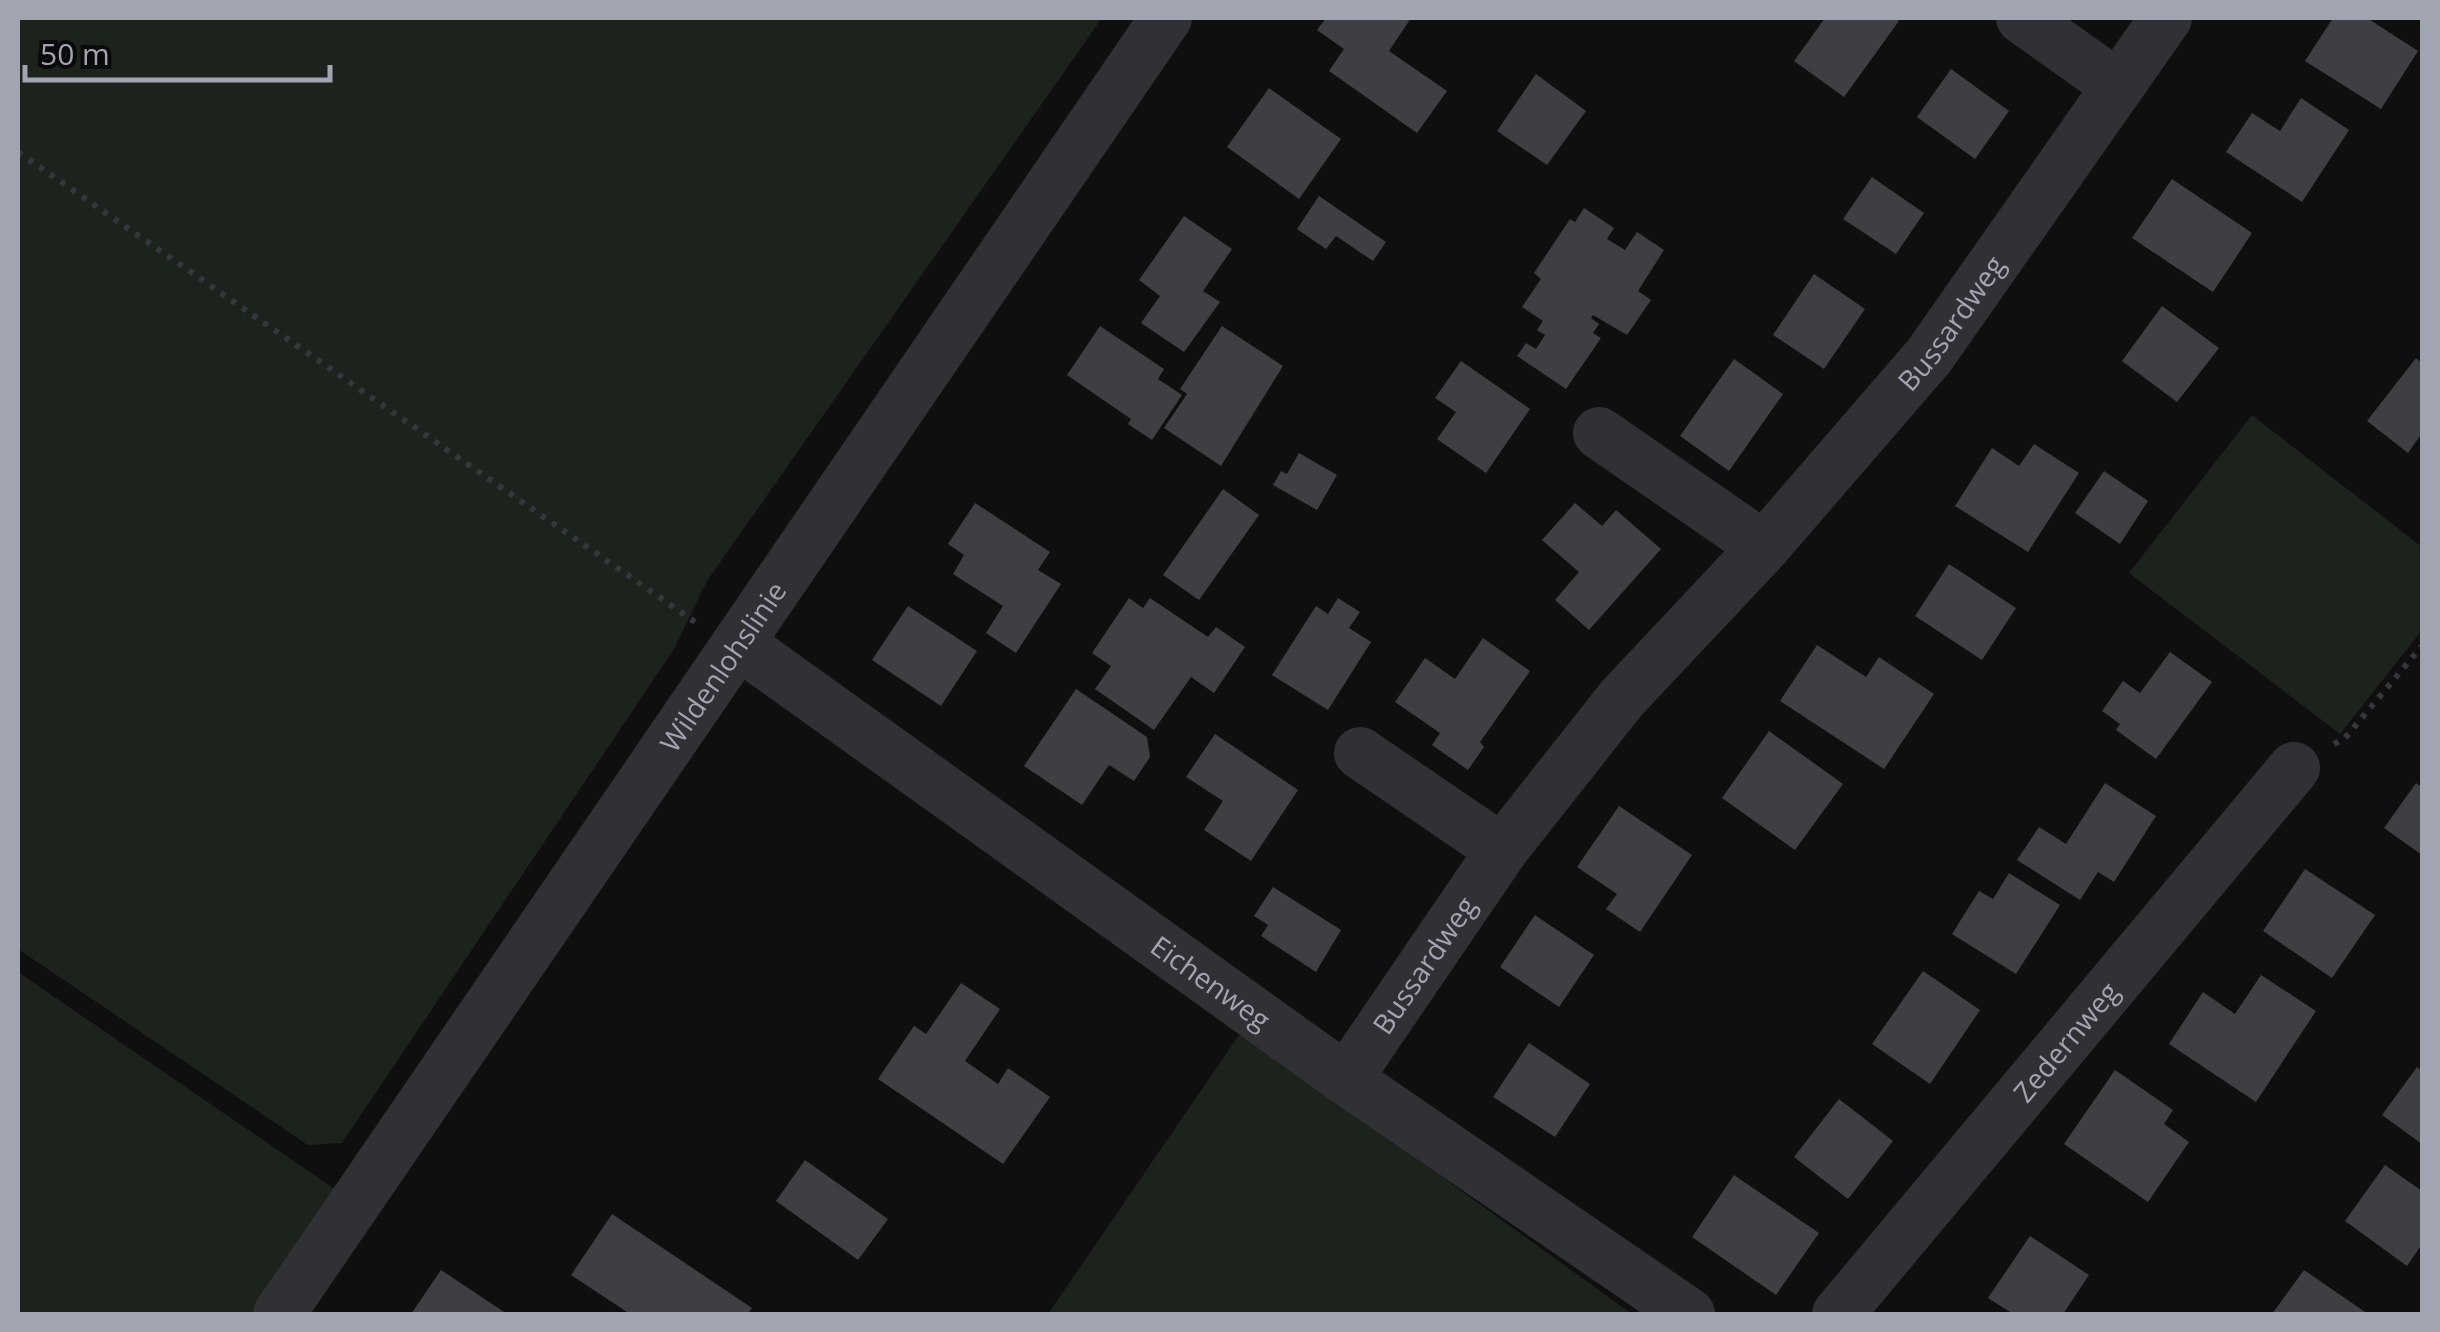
<svg xmlns="http://www.w3.org/2000/svg" width="2440" height="1332" viewBox="0 0 2440 1332" font-family="'Open Sans',sans-serif">
	<rect width="100%" height="100%" fill="#0f0f10"/>
	<g fill="#1c231d">
		<polygon points="18,18 1102,18 707,581 674,649 342,1143 308,1145 18,949"/>
		<polygon points="2252,415 2422,547 2422,630 2340,734 2129,573"/>
		<polygon points="18,972 336,1190 251,1314 18,1314"/>
		<polygon points="1241,1032 1632,1314 1048,1314"/>
	</g>
	<g fill="#3e3f43">
		<polygon points="1326,18 1411,18 1389,51 1447,91 1417,133 1329,71 1344,49 1317,30"/>
		<polygon points="1825,18 1894,18 1899,21 1844,97 1794,61"/>
		<polygon points="2333,18 2367,18 2418,51 2381,109 2305,61"/>
		<polygon points="1951,69 2009,111 1975,159 1917,117"/>
		<polygon points="1536,74 1586,111 1547,165 1497,131"/>
		<polygon points="1269,88 1341,139 1299,199 1227,147"/>
		<polygon points="2301,98 2349,130 2302,202 2226,152 2252,113 2280,131"/>
		<polygon points="1872,177 1924,213 1896,254 1843,219"/>
		<polygon points="2172,179 2252,233 2213,292 2132,238"/>
		<polygon points="1319,196 1386,242 1373,261 1336,236 1326,249 1297,229"/>
		<polygon points="1584,208 1614,228 1607,239 1625,250 1637,232 1664,250 1638,291 1651,300 1627,335 1593,315 1591,318 1599,324 1593,333 1601,338 1566,389 1517,356 1526,343 1536,349 1545,335 1537,330 1543,321 1522,307 1541,279 1534,273 1570,219 1575,222"/>
		<polygon points="1184,216 1232,249 1203,291 1220,302 1184,352 1141,323 1160,296 1139,280"/>
		<polygon points="1814,274 1865,309 1824,369 1773,335"/>
		<polygon points="2162,306 2219,348 2177,402 2122,361"/>
		<polygon points="1100,326 1164,369 1158,379 1182,395 1152,440 1128,424 1131,419 1067,375"/>
		<polygon points="1222,326 1283,366 1221,466 1164,428 1187,394 1180,389"/>
		<polygon points="2416,358 2422,363 2422,433 2408,453 2367,421"/>
		<polygon points="1734,359 1783,394 1729,471 1680,436"/>
		<polygon points="1461,361 1530,409 1486,473 1437,439 1456,412 1435,398"/>
		<polygon points="2034,444 2079,473 2028,552 1955,506 1992,448 2019,466"/>
		<polygon points="1299,453 1337,475 1317,510 1273,485 1281,471 1287,474"/>
		<polygon points="2104,471 2148,501 2120,544 2075,513"/>
		<polygon points="1223,489 1259,515 1199,600 1163,575"/>
		<polygon points="975,503 1050,552 1038,570 1061,584 1016,653 986,633 1003,606 953,574 964,555 948,544"/>
		<polygon points="1575,503 1602,526 1616,510 1661,549 1589,630 1555,600 1579,572 1542,540"/>
		<polygon points="1949,564 2016,608 1982,660 1915,616"/>
		<polygon points="1129,598 1143,608 1150,598 1208,637 1216,627 1245,647 1214,693 1191,677 1154,730 1095,689 1111,666 1092,653"/>
		<polygon points="1338,598 1360,612 1349,628 1371,642 1328,710 1272,675 1316,606 1328,614"/>
		<polygon points="908,606 977,651 941,706 872,660"/>
		<polygon points="1483,638 1530,671 1480,742 1484,747 1468,770 1432,745 1440,733 1395,702 1425,658 1455,679"/>
		<polygon points="1817,645 1866,677 1879,657 1934,694 1884,769 1780,701"/>
		<polygon points="2170,652 2212,682 2156,759 2116,730 2120,724 2102,711 2123,681 2140,693"/>
		<polygon points="1076,689 1147,737 1150,757 1134,781 1109,765 1082,805 1024,766"/>
		<polygon points="1769,731 1843,784 1795,850 1722,798"/>
		<polygon points="1215,734 1298,790 1251,861 1204,830 1223,801 1186,777"/>
		<polygon points="2105,783 2156,816 2114,882 2098,872 2080,900 2017,860 2039,827 2066,844"/>
		<polygon points="2416,783 2422,787 2422,855 2384,828"/>
		<polygon points="1619,806 1692,855 1640,932 1606,909 1617,894 1577,867"/>
		<polygon points="2305,869 2375,915 2332,978 2263,931"/>
		<polygon points="2009,873 2060,905 2016,974 1952,934 1979,891 1993,899"/>
		<polygon points="1273,887 1341,930 1316,972 1261,936 1268,925 1254,916"/>
		<polygon points="1535,915 1594,955 1559,1007 1500,967"/>
		<polygon points="1923,971 1980,1010 1930,1084 1872,1044"/>
		<polygon points="2261,975 2316,1011 2256,1102 2169,1044 2203,992 2235,1014"/>
		<polygon points="961,983 1000,1009 965,1061 998,1084 1008,1068 1050,1097 1003,1164 878,1079 914,1026 926,1034"/>
		<polygon points="1529,1043 1590,1084 1555,1137 1493,1097"/>
		<polygon points="2417,1067 2422,1071 2422,1144 2382,1115"/>
		<polygon points="2115,1070 2173,1110 2164,1124 2189,1142 2148,1202 2064,1144"/>
		<polygon points="1839,1099 1893,1141 1848,1199 1794,1157"/>
		<polygon points="805,1160 888,1219 858,1260 776,1201"/>
		<polygon points="2385,1165 2422,1191 2422,1244 2407,1266 2345,1221"/>
		<polygon points="1734,1175 1819,1233 1776,1295 1692,1237"/>
		<polygon points="612,1214 752,1308 748,1314 630,1314 571,1275"/>
		<polygon points="2030,1236 2089,1275 2063,1314 2013,1314 1988,1298"/>
		<polygon points="441,1270 507,1314 411,1314"/>
		<polygon points="2304,1270 2368,1314 2272,1314"/>
	</g>
	<g fill="none" stroke-linecap="round" stroke-linejoin="round">
		<g stroke="#36373c" stroke-width="6" stroke-dasharray="5 8" stroke-linecap="butt">
			<polyline points="18,152 698,624"/>
			<polyline points="2334,744 2345,738 2422,646"/>
		</g>
		<g stroke="#303135" stroke-width="52">
			<polyline points="2022,18 2118,86"/>
			<polyline points="1599,433 1764,547"/>
			<path id="s1" d="M 738,643 L 1346,1079 L 1689,1314"/>
			<polyline points="1360,753 1502,850"/>
			<path id="s2" d="M 1346,1079 L 1502,850 L 1622,698 L 1764,547 L 1929,356 L 2166,18"/>
			<path id="s3" d="M 279,1314 L 1166,18"/>
			<path id="s4" d="M 1838,1314 L 2294,768"/>
		</g>
	</g>
	<g text-anchor="middle" dominant-baseline="central" stroke-width="10" stroke-linejoin="round" paint-order="stroke">
		<g font-size="28" fill="#a1a4b1" stroke="#0a0a0b">
			<text stroke="none"><textPath href="#s2" startOffset="970">Bussardweg</textPath></text>
			<text stroke="none"><textPath href="#s3" startOffset="785">Wildenlohslinie</textPath></text>
			<text stroke="none"><textPath href="#s2" startOffset="138">Bussardweg</textPath></text>
			<text stroke="none"><textPath href="#s1" startOffset="582">Eichenweg</textPath></text>
			<text stroke="none"><textPath href="#s4" startOffset="355">Zedernweg</textPath></text>
		</g>
	</g>
	<rect width="2440" height="1332" fill="none" stroke="#a1a4b1" stroke-width="40"/>
	<path d="M25 65v15h305v-15" fill="none" stroke="#a1a4b1" stroke-width="5"/>
	<text x="40" y="65" font-size="30" fill="#a1a4b1" stroke="#0a0a0b" stroke-width="8" paint-order="stroke">50 m</text>
</svg>
